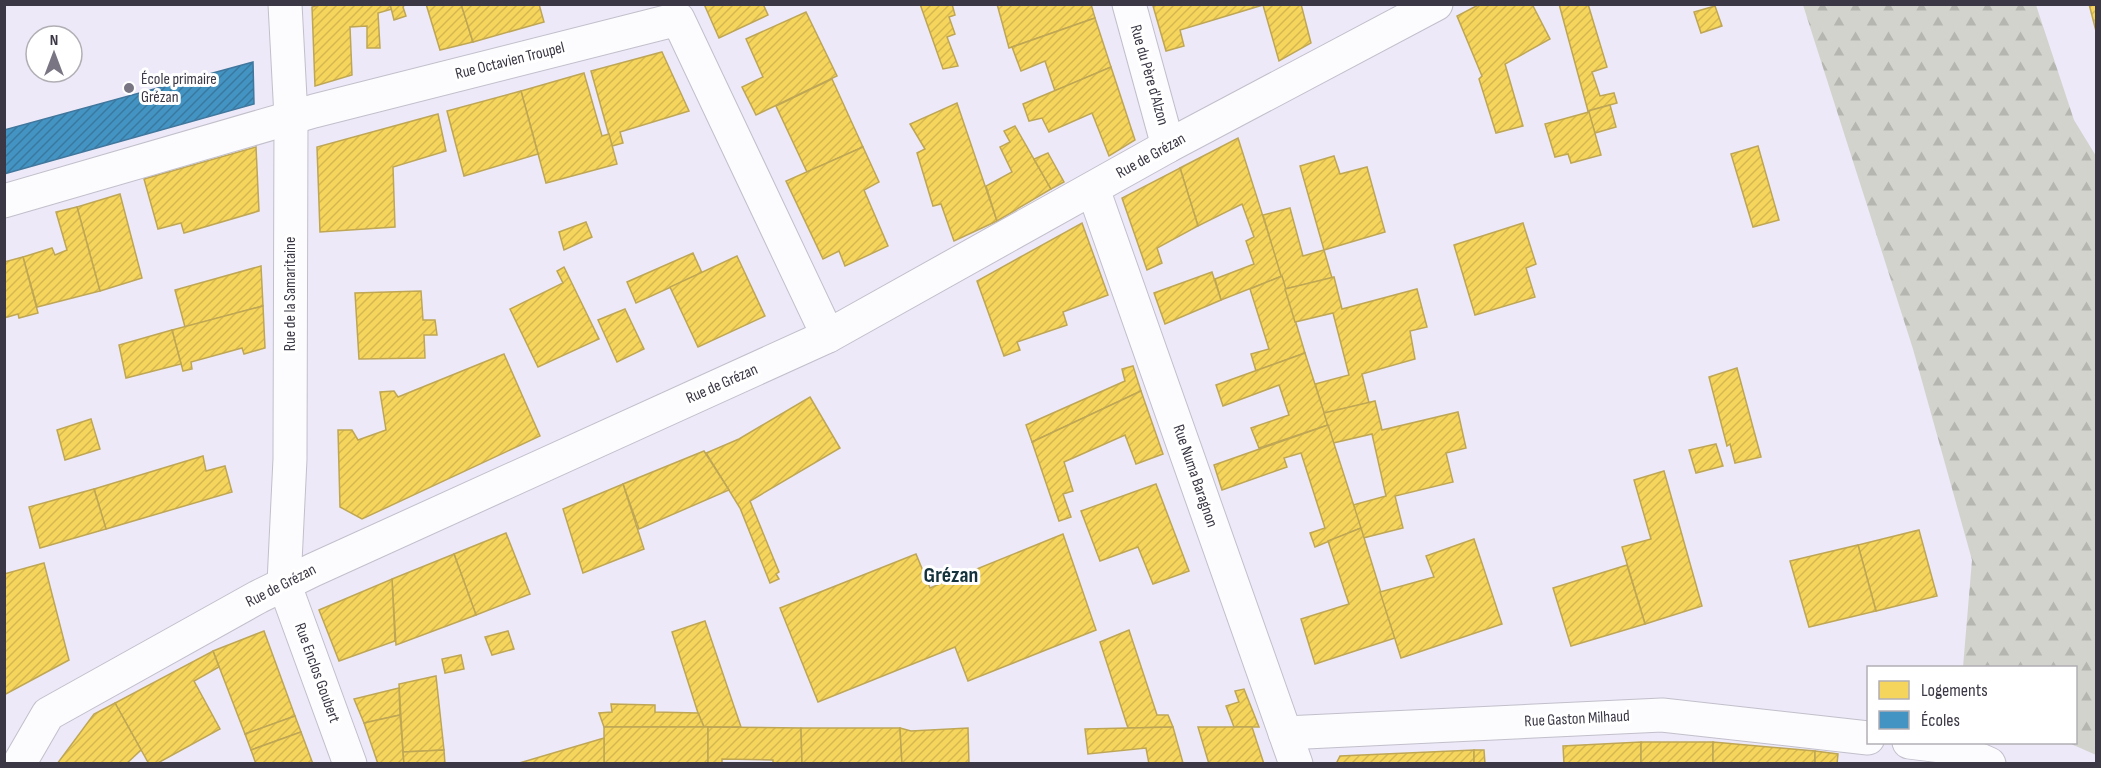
<svg xmlns="http://www.w3.org/2000/svg" width="2101" height="768" viewBox="0 0 2101 768" font-family="'Sofia Sans Condensed',sans-serif">
	<defs>
		<pattern id="forest-firs" width="22" height="20" patternUnits="userSpaceOnUse" patternTransform="scale(1.5)"><rect width="22" height="20" fill="#d3d3cd"/><path d="M5 1l3.5 6h-7zM16 11l3.5 6h-7z" fill="#b6b6b1"/></pattern>
		<pattern id="homes-hatch" width="6" height="6" patternUnits="userSpaceOnUse" patternTransform="scale(1.5)"><rect width="6" height="6" fill="#f6d55c"/><path d="M-1 1l2-2M0 6l6-6M5 7l2-2" fill="none" stroke="#d4b751"/></pattern>
		<pattern id="schools-hatch" width="6" height="6" patternUnits="userSpaceOnUse" patternTransform="scale(1.5)"><rect width="6" height="6" fill="#4393c3"/><path d="M-1 1l2-2M0 6l6-6M5 7l2-2" fill="none" stroke="#3979a0"/></pattern>
	</defs>
	<rect width="100%" height="100%" fill="#ede9f8"/>
	<polygon fill="url(#forest-firs)" points="1803,5 2036,5 2074,120 2096,156 2096,755 2069,743 2076,742 2076,668 1963,667 1972,560 1913,349"/>
	<g fill="url(#homes-hatch)" stroke="#bea655" stroke-width="1.5">
		<polygon points="322,4 390,4 392,9 378,13 380,48 367,48 367,26 350,27 352,75 315,86 312,7"/>
		<polygon points="390,4 405,4 403,7 406,16 394,20"/>
		<polygon points="426,4 461,4 473,42 440,50"/>
		<polygon points="461,4 539,4 544,22 473,42"/>
		<polygon points="704,4 763,4 768,15 719,38"/>
		<polygon points="920,4 952,4 955,15 949,17 955,34 947,37 958,66 943,69"/>
		<polygon points="997,4 1091,4 1095,18 1009,48"/>
		<polygon points="1157,4 1301,4 1311,43 1279,61 1263,5 1180,30 1184,46 1166,51 1153,6"/>
		<polygon points="1480,4 1532,4 1550,39 1505,64 1523,126 1496,133 1479,79 1482,76 1457,16"/>
		<polygon points="1559,4 1588,4 1607,67 1592,72 1600,96 1614,93 1617,103 1588,111"/>
		<polygon points="2089,4 2096,4 2096,31"/>
		<polygon points="1715,6 1722,26 1701,33 1694,12"/>
		<polygon points="806,12 837,76 756,115 742,87 763,77 746,39"/>
		<polygon points="1095,18 1111,67 1055,91 1045,61 1021,71 1012,47"/>
		<polygon points="662,52 689,111 620,132 623,143 612,146 591,71"/>
		<polygon points="1111,67 1135,140 1109,156 1092,113 1049,132 1042,118 1029,121 1023,104"/>
		<polygon points="584,73 602,136 609,134 617,164 546,183 521,91"/>
		<polygon points="832,79 863,147 807,172 776,106"/>
		<polygon points="521,91 538,154 464,176 447,111"/>
		<polygon points="957,103 997,221 954,241 941,204 933,206 917,153 925,149 910,124"/>
		<polygon points="1610,105 1616,127 1595,133 1588,111"/>
		<polygon points="1589,112 1601,155 1571,163 1568,154 1555,157 1545,124"/>
		<polygon points="438,114 446,151 393,167 395,227 320,232 317,147"/>
		<polygon points="1015,126 1051,189 997,221 986,186 1012,172 1000,147 1010,142 1004,131"/>
		<polygon points="1238,138 1282,276 1221,300 1215,279 1254,264 1246,241 1254,237 1242,204 1198,226 1180,168"/>
		<polygon points="1758,146 1779,220 1753,227 1731,154"/>
		<polygon points="256,147 259,211 184,233 181,223 158,229 144,179"/>
		<polygon points="863,147 879,182 864,190 888,246 845,266 839,251 823,259 786,181"/>
		<polygon points="1048,153 1064,182 1051,189 1034,159"/>
		<polygon points="1334,156 1340,174 1367,167 1385,232 1324,250 1300,166"/>
		<polygon points="1180,168 1198,226 1157,248 1162,263 1147,270 1122,198"/>
		<polygon points="120,194 142,278 100,291 77,207"/>
		<polygon points="77,207 100,291 37,307 23,257 52,248 55,255 67,250 56,212"/>
		<polygon points="1290,208 1303,256 1324,250 1332,278 1285,289 1263,215"/>
		<polygon points="586,222 592,237 564,250 559,232"/>
		<polygon points="1082,223 1108,295 1063,312 1067,325 1017,342 1020,350 1004,356 977,281"/>
		<polygon points="1523,223 1536,264 1526,268 1535,297 1475,315 1454,245"/>
		<polygon points="693,253 702,273 636,303 627,282"/>
		<polygon points="737,256 765,316 698,347 670,287"/>
		<polygon points="23,257 38,313 19,318 18,314 4,318 4,262"/>
		<polygon points="261,266 263,306 185,327 175,290"/>
		<polygon points="564,267 599,339 538,367 510,309 563,283 557,271"/>
		<polygon points="1212,272 1221,300 1165,324 1154,293"/>
		<polygon points="1282,276 1305,353 1256,371 1251,354 1269,349 1250,289"/>
		<polygon points="1334,277 1342,309 1417,289 1427,327 1410,331 1415,359 1362,374 1369,403 1324,413 1315,384 1349,375 1333,313 1295,322 1285,289"/>
		<polygon points="421,291 423,320 435,320 437,335 424,335 425,358 359,359 355,293"/>
		<polygon points="263,306 265,348 244,354 242,348 191,362 192,369 183,371 172,330"/>
		<polygon points="625,309 644,349 617,362 598,320"/>
		<polygon points="172,330 181,364 126,378 119,345"/>
		<polygon points="1305,353 1328,425 1259,448 1251,428 1289,415 1279,385 1223,406 1216,385"/>
		<polygon points="504,354 540,436 362,519 340,507 338,430 352,430 358,440 386,430 380,392 394,391 398,397"/>
		<polygon points="1133,366 1141,391 1032,442 1026,425 1125,381 1122,369"/>
		<polygon points="1737,368 1761,457 1735,463 1730,444 1727,446 1709,377"/>
		<polygon points="1141,391 1163,454 1136,464 1125,435 1064,462 1073,491 1063,494 1071,517 1059,521 1032,442"/>
		<polygon points="810,397 840,448 750,501 779,572 776,574 779,579 770,583 740,508 706,453 739,439"/>
		<polygon points="1375,401 1382,430 1458,412 1466,448 1446,453 1453,482 1395,496 1403,528 1363,538 1353,505 1386,496 1372,434 1333,443 1324,413"/>
		<polygon points="91,419 100,449 65,460 57,430"/>
		<polygon points="1328,425 1361,528 1315,547 1310,533 1325,528 1301,453 1284,458 1287,467 1222,490 1214,465"/>
		<polygon points="1716,444 1723,466 1696,473 1689,450"/>
		<polygon points="704,451 729,490 639,529 623,484"/>
		<polygon points="203,456 206,471 225,466 232,492 106,529 94,489"/>
		<polygon points="1664,471 1702,606 1645,624 1622,547 1651,539 1634,480"/>
		<polygon points="623,484 644,549 583,573 563,509"/>
		<polygon points="1156,484 1189,571 1153,584 1138,547 1100,561 1081,511"/>
		<polygon points="94,489 106,529 40,548 29,507"/>
		<polygon points="1361,528 1395,638 1315,664 1301,619 1349,604 1328,541"/>
		<polygon points="1919,530 1937,596 1876,611 1858,545"/>
		<polygon points="506,533 530,594 476,615 454,554"/>
		<polygon points="1063,534 1096,630 968,681 955,647 818,702 780,608 916,554 930,588"/>
		<polygon points="1474,539 1502,624 1401,658 1380,592 1434,577 1426,556"/>
		<polygon points="1858,545 1876,611 1809,627 1790,561"/>
		<polygon points="454,554 476,615 396,645 392,579"/>
		<polygon points="44,563 69,660 4,695 4,574"/>
		<polygon points="1627,565 1645,624 1571,646 1553,588"/>
		<polygon points="392,579 395,641 339,661 319,610"/>
		<polygon points="705,621 741,727 704,727 698,713 672,632"/>
		<polygon points="1129,630 1157,715 1168,715 1173,727 1128,728 1100,642"/>
		<polygon points="264,631 295,716 245,734 213,651"/>
		<polygon points="508,631 514,649 492,655 485,637"/>
		<polygon points="213,651 219,667 194,681 220,729 156,764 149,764 115,703"/>
		<polygon points="461,655 464,669 445,673 442,659"/>
		<polygon points="436,676 444,750 403,752 399,684"/>
		<polygon points="399,688 400,715 364,723 354,699"/>
		<polygon points="1244,689 1259,727 1234,727 1226,706 1239,702 1235,691"/>
		<polygon points="115,703 141,750 126,764 57,764 94,714"/>
		<polygon points="611,704 655,705 655,712 698,713 704,727 604,727 599,713 612,712"/>
		<polygon points="400,715 404,764 378,764 364,723"/>
		<polygon points="295,716 301,732 251,750 245,734"/>
		<rect x="604" y="727" width="104" height="37"/>
		<polygon points="708,727 801,728 802,764 773,764 773,760 722,759 722,764 708,764"/>
		<polygon points="1173,727 1183,763 1149,764 1146,748 1088,754 1085,729"/>
		<polygon points="1198,727 1252,727 1264,764 1209,764"/>
		<polygon points="801,728 900,728 902,764 802,764"/>
		<polygon points="900,728 911,731 968,728 969,764 902,764"/>
		<polygon points="301,732 313,764 256,764 251,750"/>
		<polygon points="604,738 604,764 516,764"/>
		<polygon points="1641,742 1641,764 1564,764 1563,746"/>
		<rect x="1641" y="742" width="72" height="22"/>
		<polygon points="1713,742 1815,751 1815,764 1713,764"/>
		<polygon points="444,750 445,764 404,764 403,752"/>
		<polygon points="1474,750 1474,764 1336,764 1340,756"/>
		<polygon points="1474,750 1484,750 1485,764 1474,764"/>
		<polygon points="1815,751 1838,754 1837,764 1815,764"/>
	</g>
	<polygon fill="url(#schools-hatch)" stroke="#41779d" stroke-width="1.5" points="253,62 254,104 4,174 4,130"/>
	<g fill="none" stroke-linecap="round" stroke-linejoin="round">
		<defs>
			<g id="minor">
				<polyline points="285,4 291,117 290,459 284,583 350,764"/>
				<polyline points="1129,4 1168,146"/>
				<polyline points="1093,189 1296,764"/>
				<polyline points="4,201 314,111 678,19 828,336"/>
				<polyline points="1285,733 1662,715 1868,738"/>
				<polyline points="1909,742 1950,747 1989,764"/>
				<polyline points="19,764 48,714 258,597 313,570 828,336 1168,146 1436,4"/>
			</g>
		</defs>
		<use href="#minor" stroke="#c2bfcb" stroke-width="35"/>
		<use href="#minor" stroke="#fcfcfe" stroke-width="33"/>
	</g>
	<circle fill="#797583" stroke="#fff" stroke-width="2" cx="129" cy="88" r="6"/>
	<g text-anchor="middle" dominant-baseline="central" stroke-width="6" stroke-linejoin="round" paint-order="stroke">
		<g font-size="16" fill="#3b3744" stroke="#fff">
			<text transform="translate(510 61) rotate(-14)">Rue Octavien Troupel</text>
			<text transform="translate(1149 75) rotate(74)">Rue du Père d'Alzon</text>
			<text transform="translate(1151 156) rotate(-29)">Rue de Grézan</text>
			<text transform="translate(290 294) rotate(-90)">Rue de la Samaritaine</text>
			<text transform="translate(722 384) rotate(-24)">Rue de Grézan</text>
			<text transform="translate(1195 476) rotate(71)">Rue Numa Baragnon</text>
			<text transform="translate(281 586) rotate(-27)">Rue de Grézan</text>
			<text transform="translate(317 673) rotate(70)">Rue Enclos Goubert</text>
			<text transform="translate(1577 719) rotate(-3)">Rue Gaston Milhaud</text>
		</g>
		<g font-size="16" fill="#3b3744" stroke="#fff" text-anchor="start">
			<text x="141" y="79">École primaire<tspan x="141" dy="18">Grézan</tspan></text>
		</g>
		<g font-size="22" font-weight="bold" fill="#14323c" stroke="#fff">
			<text x="951" y="575">Grézan</text>
		</g>
	</g>
	<rect width="2101" height="768" fill="none" stroke="#3b3744" stroke-width="12"/>
	<rect x="1867" y="666" width="210" height="78" fill="#ffffff" stroke="#b1afb4" stroke-width="1.5"/>
	<rect x="1879" y="681" width="30" height="18" fill="#f6d55c" stroke="#b1afb4" stroke-width="1.5"/>
	<text x="1921" y="696" font-size="18" fill="#3b3744">Logements</text>
	<rect x="1879" y="711" width="30" height="18" fill="#4393c3" stroke="#b1afb4" stroke-width="1.5"/>
	<text x="1921" y="726" font-size="18" fill="#3b3744">Écoles</text>
	<g transform="translate(54 54)"><circle r="28" fill="#ffffff" stroke="#b1afb4" stroke-width="1.5"/>
	<path d="M0-4.5L10 22L0 15L-10 22Z" fill="#797583"/>
	<text y="-9" font-size="16" font-weight="bold" text-anchor="middle" fill="#3b3744">N</text>
	</g>
</svg>
